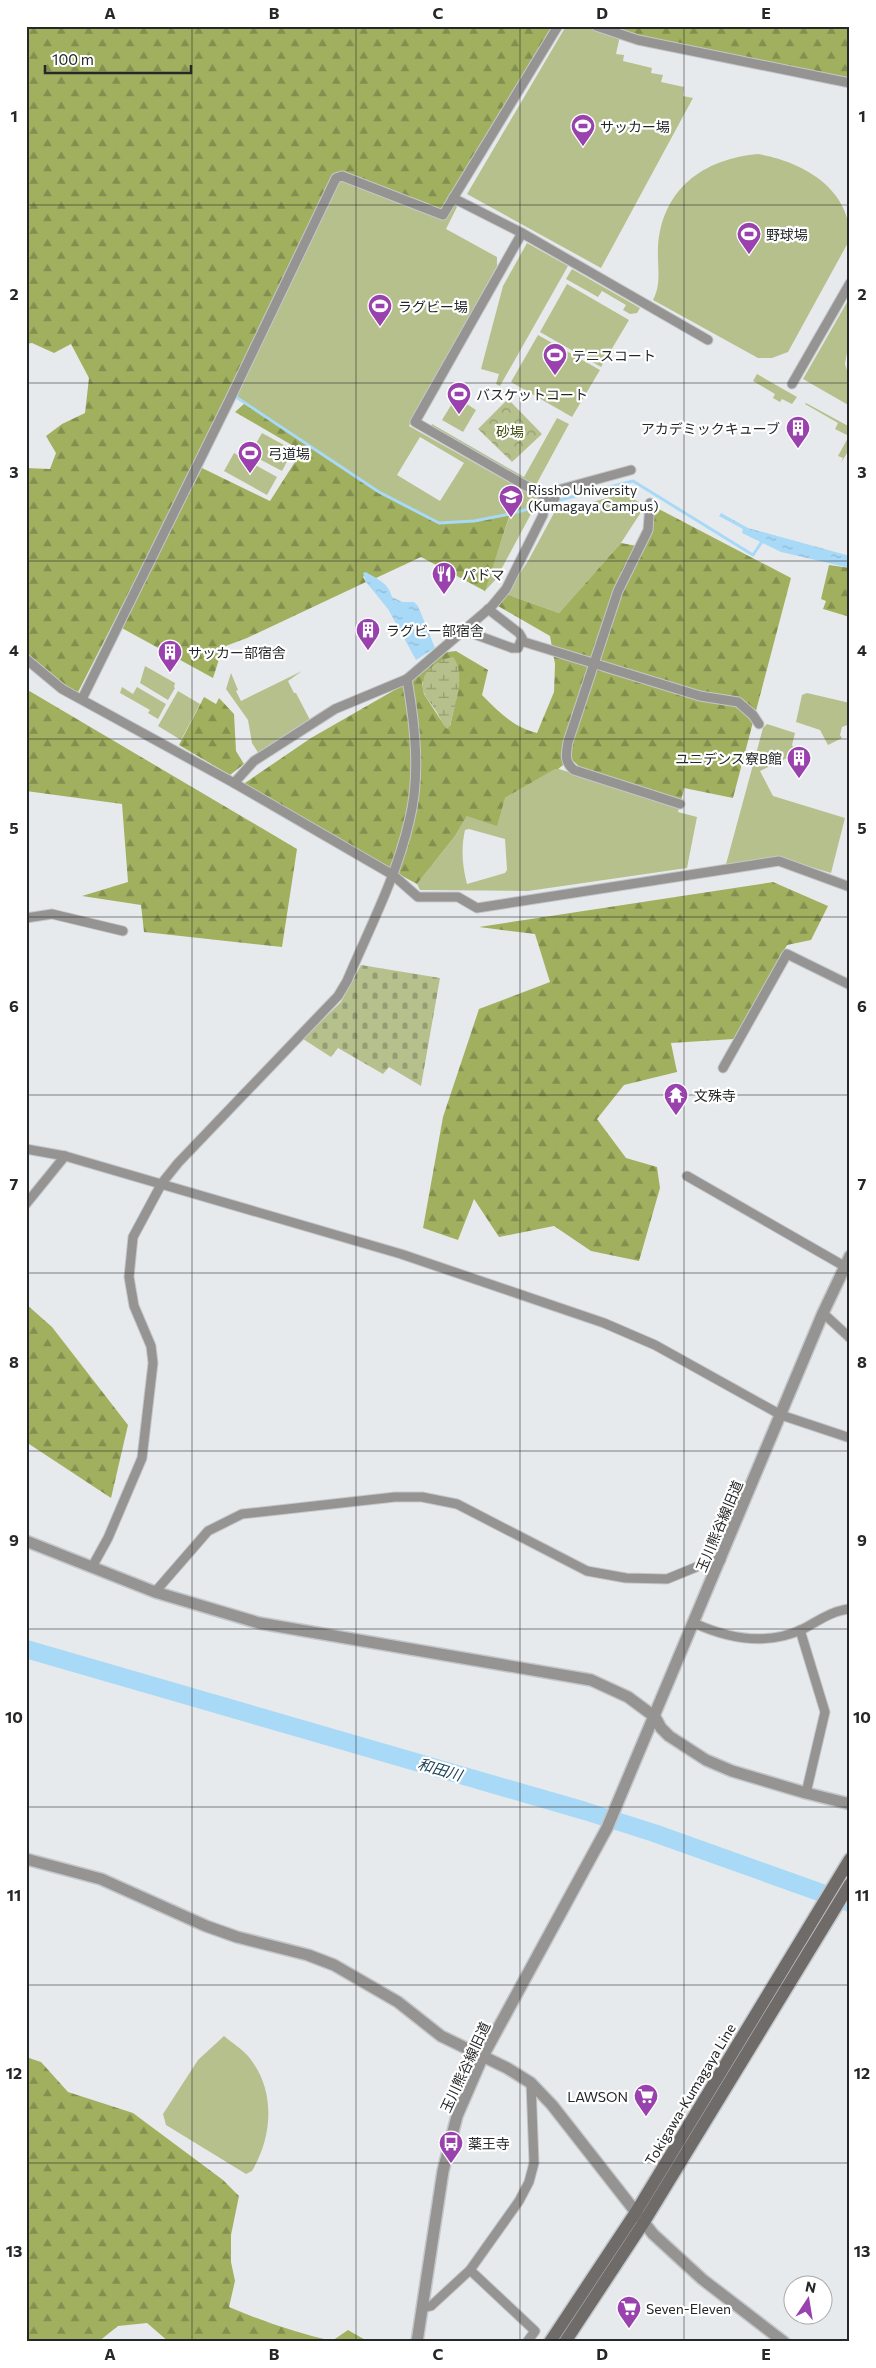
<svg xmlns="http://www.w3.org/2000/svg" width="876" height="2368" viewBox="0 0 876 2368" font-family="Commissioner,'Noto Sans JP',sans-serif">
	<defs>
		<pattern id="forest-firs" width="22" height="20" patternUnits="userSpaceOnUse" patternTransform="scale(1.25)"><rect width="22" height="20" fill="#a1b05e"/><path d="M5 1l3.5 6h-7zM16 11l3.5 6h-7z" fill="#838f4e"/></pattern>
		<pattern id="wetland-marsh" width="20" height="14" patternUnits="userSpaceOnUse" patternTransform="scale(1.25)"><rect width="20" height="14" fill="#b5c08c"/><path d="M1 5h8M5 5V1M11 12h8M15 12V8" fill="none" stroke="#939c72"/></pattern>
		<pattern id="cemetery-stones" width="16" height="16" patternUnits="userSpaceOnUse" patternTransform="scale(1.25)"><rect width="16" height="16" fill="#b5c08c"/><path d="M2 7V4a2 2 0 0 1 4 0v3zM10 15v-3a2 2 0 0 1 4 0v3z" fill="#939c72"/></pattern>
		<pattern id="park-crowns" width="20" height="18" patternUnits="userSpaceOnUse" patternTransform="scale(1.25)"><rect width="20" height="18" fill="#b5c08c"/><path d="M2 6a3 3 0 1 1 6 0M12 15a3 3 0 1 1 6 0" fill="none" stroke="#939c72"/></pattern>
		<pattern id="water-ripples" width="26" height="14" patternUnits="userSpaceOnUse" patternTransform="scale(1.25)"><rect width="26" height="14" fill="#a8d9f7"/><path d="M2 4q2-2 4 0t4 0M15 11q2-2 4 0t4 0" fill="none" stroke="#90bad4"/></pattern>
	</defs>
	<rect width="100%" height="100%" fill="#e7eaed"/>
	<g fill="#b5c08c" fill-rule="evenodd">
		<polygon points="566,26 582,26 620,36 616,54 624,55 623,61 652,68 651,73 663,75 661,82 684,87 683,96 693,98 601,268 467,194"/>
		<path d="M 758,154 C 803,162 850,188 850,239 L 788,352 L 772,358 L 758,358 L 653,300 C 662,283 657,266 658,247 C 662,189 703,159 758,154 Z"/>
		<path d="M 342,177 L 444,217 L 453,202 L 457,207 L 446,229 L 497,257 L 497,266 L 409,426 L 539,499 L 496,579 L 484,592 L 510,515 L 474,521 L 439,523 L 379,492 L 234,396 L 337,179 ZM 420,437 L 464,463 L 440,501 L 397,475 Z"/>
		<polygon points="527,243 568,266 500,386 496,384 499,374 481,369 503,286"/>
		<polygon points="572,269 640,308 637,313 630,314 623,310 626,305 602,291 598,297 566,279"/>
		<polygon points="567,284 629,320 601,367 540,332"/>
		<polygon points="850,297 850,335 845,364 850,380 850,406 803,379"/>
		<polygon points="538,335 600,370 572,417 511,382"/>
		<polygon points="757,374 797,397 792,404 782,399 780,402 773,398 775,394 753,381"/>
		<polygon points="456,397 476,410 463,432 442,420"/>
		<polygon points="806,403 850,427 850,448 841,463 843,458 838,456 849,436 835,429 838,423 805,404"/>
		<polygon points="557,418 569,424 537,483 533,485 431,427 432,424 524,477"/>
		<polygon points="262,433 293,450 282,471 250,454"/>
		<polygon points="234,453 277,477 267,495 224,471"/>
		<polygon points="624,493 645,506 621,543 559,613 506,594 528,561 554,513"/>
		<polygon points="145,666 175,683 174,687 175,688 168,700 140,683"/>
		<polygon points="302,671 288,681 294,693 296,693 310,720 259,754 252,743 248,720 226,689 231,673 238,690 236,691 241,701"/>
		<polygon points="122,687 133,694 137,687 166,704 158,719 148,713 150,710 120,693"/>
		<polygon points="178,691 200,704 181,740 158,726"/>
		<polygon points="807,693 850,703 850,724 842,727 840,735 842,738 828,745 820,730 796,722 802,695"/>
		<polygon points="767,724 795,733 792,745 797,753 760,771 773,796 845,818 831,873 784,859 725,868 763,728"/>
		<path d="M 556,768 L 679,808 L 678,812 L 697,817 L 687,868 L 528,891 L 420,890 L 417,884 L 455,836 L 467,816 L 505,798 ZM 469,829 L 505,839 L 507,870 L 505,873 L 467,884 C 462,865 461,848 465,830 Z"/>
		<path d="M 224,2036 C 232,2043 241,2048 248,2056 C 276,2089 273,2136 252,2171 L 246,2174 L 166,2125 L 163,2114 L 198,2060 Z"/>
	</g>
	<g fill="url(#forest-firs)" fill-rule="evenodd">
		<polygon points="26,26 552,26 443,210 341,172 335,174 143,565 77,694 62,686 26,657 26,468 50,469 56,453 46,436 62,424 85,413 89,378 71,344 54,353 32,343 26,344"/>
		<polygon points="610,26 850,26 850,79 638,36"/>
		<polygon points="245,403 379,492 439,523 474,521 510,514 485,591 421,557 376,578 366,573 363,577 366,582 247,638 223,647 213,678 120,627 202,468 270,501 302,451 235,412"/>
		<path d="M 655,507 L 791,578 L 733,798 L 684,788 L 681,801 L 583,770 L 571,759 L 558,769 L 555,769 L 505,798 L 497,826 L 467,816 L 455,836 L 417,884 L 239,787 L 311,738 L 412,680 L 428,664 L 447,652 L 456,651 L 488,670 L 482,695 C 499,712 513,727 537,733 L 554,692 L 555,664 L 550,636 L 498,606 L 506,594 L 559,613 L 621,543 L 637,546 ZM 459,671 L 456,700 L 450,726 L 444,725 L 424,694 L 422,682 Z"/>
		<polygon points="829,565 850,568 850,617 823,609 826,601 821,599"/>
		<polygon points="26,689 297,849 282,947 144,932 141,905 82,896 128,882 122,804 26,791"/>
		<polygon points="204,697 216,704 219,698 234,714 236,751 244,764 230,775 179,745"/>
		<polygon points="773,882 828,906 811,940 787,945 734,1039 671,1043 677,1072 624,1085 597,1119 626,1158 657,1167 660,1188 639,1261 591,1251 554,1226 499,1237 474,1199 458,1240 423,1228 443,1117 479,1009 550,982 535,934 479,927"/>
		<polygon points="26,1304 52,1327 128,1425 111,1498 26,1442"/>
		<path d="M 26,2057 L 41,2062 L 68,2092 L 133,2113 L 223,2180 L 239,2196 L 231,2235 L 231,2262 L 235,2281 L 229,2307 C 262,2321 296,2333 332,2341 L 348,2330 L 369,2342 L 169,2342 L 147,2323 L 118,2326 L 98,2342 L 26,2342 Z"/>
	</g>
	<path fill="url(#wetland-marsh)" d="M 453,657 C 467,674 454,707 450,726 L 447,729 C 441,723 439,714 434,708 C 432,704 427,700 425,695 C 415,676 435,660 453,657 Z"/>
	<polygon fill="url(#cemetery-stones)" points="361,965 440,978 421,1086 389,1067 383,1074 338,1048 331,1057 303,1039 341,1002"/>
	<polygon fill="url(#park-crowns)" points="508,399 542,434 512,462 478,429"/>
	<g fill="url(#water-ripples)">
		<polygon points="721,513 748,528 850,556 850,568 781,552 742,533 743,529 719,516"/>
		<path d="M 366,572 C 378,580 388,582 392,597 L 402,602 L 414,602 L 418,606 L 435,648 L 416,660 L 388,609 L 366,582 L 363,573 Z"/>
	</g>
	<g fill="none" stroke-linecap="round" stroke-linejoin="round">
		<g stroke="#a8d9f7" stroke-width="3">
			<polyline points="233,395 379,492 439,523 474,521 510,514 543,505"/>
			<polyline points="556,501 633,481 753,555 763,540"/>
		</g>
		<polyline stroke="#a8d9f7" stroke-width="18" points="26,1649 585,1811 654,1833 850,1903"/>
		<defs>
			<g id="minor">
				<polyline points="596,26 638,40 850,83"/>
				<polyline points="453,198 522,233 708,340"/>
				<polyline points="792,384 850,283"/>
				<polyline points="545,500 555,498 554,491 631,470"/>
				<path d="M 650,503 L 648,530 L 618,591 L 568,742 C 566,754 564,762 574,770 L 680,804"/>
				<polyline points="463,630 512,648 518,648 522,638 519,633 488,609"/>
				<polyline points="521,641 700,696 738,702 753,715 759,724"/>
				<polyline points="26,659 62,689 234,783 393,875 418,897 458,897 477,908 779,861 850,887"/>
				<polyline points="82,699 232,395 336,178 342,176 443,215 558,26"/>
				<polyline points="234,783 254,761 335,709 407,679 491,607 506,589 543,515 545,500 542,495 415,422 522,233"/>
				<polyline points="26,918 52,914 123,931"/>
				<polyline points="723,1068 787,954 850,985"/>
				<polyline points="26,1149 65,1156 401,1254 604,1323 655,1345 781,1415 850,1438"/>
				<polyline points="687,1176 844,1266"/>
				<polyline points="26,1204 65,1156"/>
				<polyline points="823,1313 850,1338"/>
				<path d="M 92,1567 L 108,1538 L 142,1458 L 153,1363 L 151,1346 L 134,1306 L 129,1277 L 133,1237 L 162,1183 L 178,1163 L 338,996 L 347,981 C 369,929 396,878 409,822 C 421,776 415,725 407,679"/>
				<polyline points="155,1592 208,1531 242,1514 395,1497 422,1497 457,1504 587,1571 626,1578 667,1579 711,1561 721,1560"/>
				<path d="M 694,1623 C 729,1639 767,1646 803,1629 C 818,1621 833,1610 850,1609"/>
				<polyline points="800,1630 825,1712 806,1793"/>
				<polyline points="470,2270 535,2331 527,2342"/>
				<polyline points="423,2308 431,2306 470,2270 519,2201 529,2182 534,2163 531,2083"/>
			</g>
			<g id="tertiary">
				<polyline points="26,1541 155,1592 259,1623 591,1680 628,1697 655,1717 661,1728 669,1736 706,1760 732,1771 806,1793 850,1804"/>
				<polyline points="26,1859 101,1879 206,1926 237,1937 308,1955 334,1965 398,2002 441,2036 507,2068 531,2083 552,2105 653,2234 702,2279 784,2342"/>
				<polyline points="417,2342 443,2171 457,2116 483,2056 607,1828 823,1313 850,1256"/>
			</g>
			<g id="secondary">
				<polyline points="550,2342 636,2212 850,1859"/>
				<polyline points="565,2342 644,2222 850,1884"/>
			</g>
		</defs>
		<use href="#minor" stroke="#c4c7ca" stroke-width="11"/>
		<use href="#tertiary" stroke="#c4c7ca" stroke-width="14"/>
		<use href="#secondary" stroke="#c4c7ca" stroke-width="15"/>
		<use href="#minor" stroke="#959493" stroke-width="9"/>
		<use href="#tertiary" stroke="#959493" stroke-width="11"/>
		<use href="#secondary" stroke="#6e6b69" stroke-width="12"/>
	</g>
	<path fill="none" stroke="#262729" stroke-width="1" stroke-opacity="0.55" d="M 192,26 L 192,2342M 356,26 L 356,2342M 520,26 L 520,2342M 684,26 L 684,2342M 26,205 L 850,205M 26,383 L 850,383M 26,561 L 850,561M 26,739 L 850,739M 26,917 L 850,917M 26,1095 L 850,1095M 26,1273 L 850,1273M 26,1451 L 850,1451M 26,1629 L 850,1629M 26,1807 L 850,1807M 26,1985 L 850,1985M 26,2163 L 850,2163"/>
	<defs>
		<symbol id="stadium-pin" viewBox="-11 -11 22 30"><path d="M0 17L-7.5 6A9.5 9.5 0 1 1 7.5 6Z" fill="#9941ad" stroke="#fff"/><path d="M0-5a6.5 5 0 1 0 0 10a6.5 5 0 1 0 0-10ZM-3.5-1.8h7v3.6h-7Z" fill="#fff"/></symbol>
		<symbol id="building-pin" viewBox="-11 -11 22 30"><path d="M0 17L-7.5 6A9.5 9.5 0 1 1 7.5 6Z" fill="#9941ad" stroke="#fff"/><path d="M-4-6H4V6H1V3H-1V6H-4ZM-2.5-4.3h1.7v1.8h-1.7ZM.8-4.3h1.7v1.8H.8ZM-2.5-1h1.7V.8h-1.7ZM.8-1h1.7V.8H.8Z" fill="#fff"/></symbol>
		<symbol id="university-pin" viewBox="-11 -11 22 30"><path d="M0 17L-7.5 6A9.5 9.5 0 1 1 7.5 6Z" fill="#9941ad" stroke="#fff"/><path d="M0-5L7-2L0 1L-7-2ZM-4 1L0 2.5L4 1V4Q0 6-4 4Z" fill="#fff"/></symbol>
		<symbol id="restaurant-pin" viewBox="-11 -11 22 30"><path d="M0 17L-7.5 6A9.5 9.5 0 1 1 7.5 6Z" fill="#9941ad" stroke="#fff"/><path d="M-5-6h1v4h1v-4h1v4h1v-4h1v5L-1.5 .5V6h-2V.5L-5-1ZM5-6V6H3V1.5H1.5Q1.5-4 5-6Z" fill="#fff"/></symbol>
		<symbol id="temple-pin" viewBox="-11 -11 22 30"><path d="M0 17L-7.5 6A9.5 9.5 0 1 1 7.5 6Z" fill="#9941ad" stroke="#fff"/><path d="M0-6L5-2H3V0L6.5 2.5H4V6H1.5V3h-3V6H-4V2.5H-6.5L-3 0V-2H-5Z" fill="#fff"/></symbol>
		<symbol id="supermarket-pin" viewBox="-11 -11 22 30"><path d="M0 17L-7.5 6A9.5 9.5 0 1 1 7.5 6Z" fill="#9941ad" stroke="#fff"/><path d="M-6-5.5h2.5l.6 2H6L4.5 2H-2.5L-4.4-4H-6ZM-1.5 3.2a1.3 1.3 0 1 0 .1 0ZM3 3.2a1.3 1.3 0 1 0 .1 0Z" fill="#fff"/></symbol>
		<symbol id="bus-pin" viewBox="-11 -11 22 30"><path d="M0 17L-7.5 6A9.5 9.5 0 1 1 7.5 6Z" fill="#9941ad" stroke="#fff"/><path d="M-5-6H5V4H4V6H2V4H-2V6H-4V4H-5ZM-3.5-4V0h7V-4ZM-3.5 1.2v1.5H-2V1.2ZM2 1.2v1.5H3.5V1.2Z" fill="#fff"/></symbol>
	</defs>
	<g fill-rule="evenodd">
		<use href="#stadium-pin" x="569" y="112" width="28" height="38"/>
		<use href="#stadium-pin" x="735" y="220" width="28" height="38"/>
		<use href="#stadium-pin" x="366" y="292" width="28" height="38"/>
		<use href="#stadium-pin" x="541" y="341" width="28" height="38"/>
		<use href="#stadium-pin" x="445" y="380" width="28" height="38"/>
		<use href="#building-pin" x="784" y="414" width="28" height="38"/>
		<use href="#stadium-pin" x="236" y="439" width="28" height="38"/>
		<use href="#university-pin" x="497" y="483" width="28" height="38"/>
		<use href="#restaurant-pin" x="430" y="560" width="28" height="38"/>
		<use href="#building-pin" x="354" y="616" width="28" height="38"/>
		<use href="#building-pin" x="156" y="638" width="28" height="38"/>
		<use href="#building-pin" x="785" y="744" width="28" height="38"/>
		<use href="#temple-pin" x="662" y="1081" width="28" height="38"/>
		<use href="#supermarket-pin" x="632" y="2082" width="28" height="38"/>
		<use href="#bus-pin" x="437" y="2129" width="28" height="38"/>
		<use href="#supermarket-pin" x="615" y="2294" width="28" height="38"/>
	</g>
	<g text-anchor="middle" dominant-baseline="central" stroke-width="4.5" stroke-linejoin="round" paint-order="stroke">
		<g font-size="14" fill="#262729" stroke="#fff" text-anchor="start">
			<text x="600" y="126">サッカー場</text>
			<text x="766" y="234">野球場</text>
			<text x="398" y="306">ラグビー場</text>
			<text x="572" y="355">テニスコート</text>
			<text x="476" y="394">バスケットコート</text>
			<text x="780" y="428" text-anchor="end">アカデミックキューブ</text>
			<text x="268" y="453">弓道場</text>
			<text x="528" y="489">Rissho University<tspan x="528" dy="16">(Kumagaya Campus)</tspan></text>
			<text x="462" y="574">パドマ</text>
			<text x="386" y="630">ラグビー部宿舎</text>
			<text x="188" y="652">サッカー部宿舎</text>
			<text x="782" y="758" text-anchor="end">ユニデンス寮B館</text>
			<text x="694" y="1095">文殊寺</text>
			<text x="628" y="2096" text-anchor="end">LAWSON</text>
			<text x="468" y="2143">薬王寺</text>
			<text x="646" y="2308">Seven-Eleven</text>
		</g>
		<g font-size="14" fill="#3f4808" stroke="#fff">
			<text x="510" y="431">砂場</text>
		</g>
		<g font-size="14" fill="#262729" stroke="#fff">
			<text transform="translate(719 1526) rotate(-67)">玉川熊谷線旧道</text>
			<text transform="translate(465 2067) rotate(-65)">玉川熊谷線旧道</text>
			<text transform="translate(690 2094) rotate(-59)">Tokigawa-Kumagaya Line</text>
		</g>
		<g font-size="15" font-style="italic" fill="#1e4459" stroke="#fff">
			<text transform="translate(440 1769) rotate(16)">和田川</text>
		</g>
	</g>
	<rect width="876" height="2368" fill="none" stroke="#ffffff" stroke-width="55"/>
	<g transform="translate(808 2300) rotate(12)"><circle r="24" fill="#ffffff" stroke="#a8a9a9"/>
	<path d="M0-4L9 19L0 12L-9 19Z" fill="#9941ad"/>
	<text y="-8" font-size="14" font-weight="bold" text-anchor="middle" fill="#262729">N</text>
	</g>
	<path d="M45 65v8h146v-8" fill="none" stroke="#262729" stroke-width="2.5"/>
	<text x="52" y="65" font-size="15" fill="#262729" stroke="#ffffff" stroke-width="4" paint-order="stroke">100 m</text>
	<rect x="28" y="28" width="820" height="2312" fill="none" stroke="#262729" stroke-width="2"/>
	<g font-size="16" text-anchor="middle" font-weight="bold" fill="#262729">
		<text x="110" y="19">A</text>
		<text x="274" y="19">B</text>
		<text x="438" y="19">C</text>
		<text x="602" y="19">D</text>
		<text x="766" y="19">E</text>
		<text x="14" y="122">1</text>
		<text x="862" y="122">1</text>
		<text x="14" y="300">2</text>
		<text x="862" y="300">2</text>
		<text x="14" y="478">3</text>
		<text x="862" y="478">3</text>
		<text x="14" y="656">4</text>
		<text x="862" y="656">4</text>
		<text x="14" y="834">5</text>
		<text x="862" y="834">5</text>
		<text x="14" y="1012">6</text>
		<text x="862" y="1012">6</text>
		<text x="14" y="1190">7</text>
		<text x="862" y="1190">7</text>
		<text x="14" y="1368">8</text>
		<text x="862" y="1368">8</text>
		<text x="14" y="1546">9</text>
		<text x="862" y="1546">9</text>
		<text x="14" y="1723">10</text>
		<text x="862" y="1723">10</text>
		<text x="14" y="1901">11</text>
		<text x="862" y="1901">11</text>
		<text x="14" y="2079">12</text>
		<text x="862" y="2079">12</text>
		<text x="14" y="2257">13</text>
		<text x="862" y="2257">13</text>
		<text x="110" y="2360">A</text>
		<text x="274" y="2360">B</text>
		<text x="438" y="2360">C</text>
		<text x="602" y="2360">D</text>
		<text x="766" y="2360">E</text>
	</g>
</svg>
